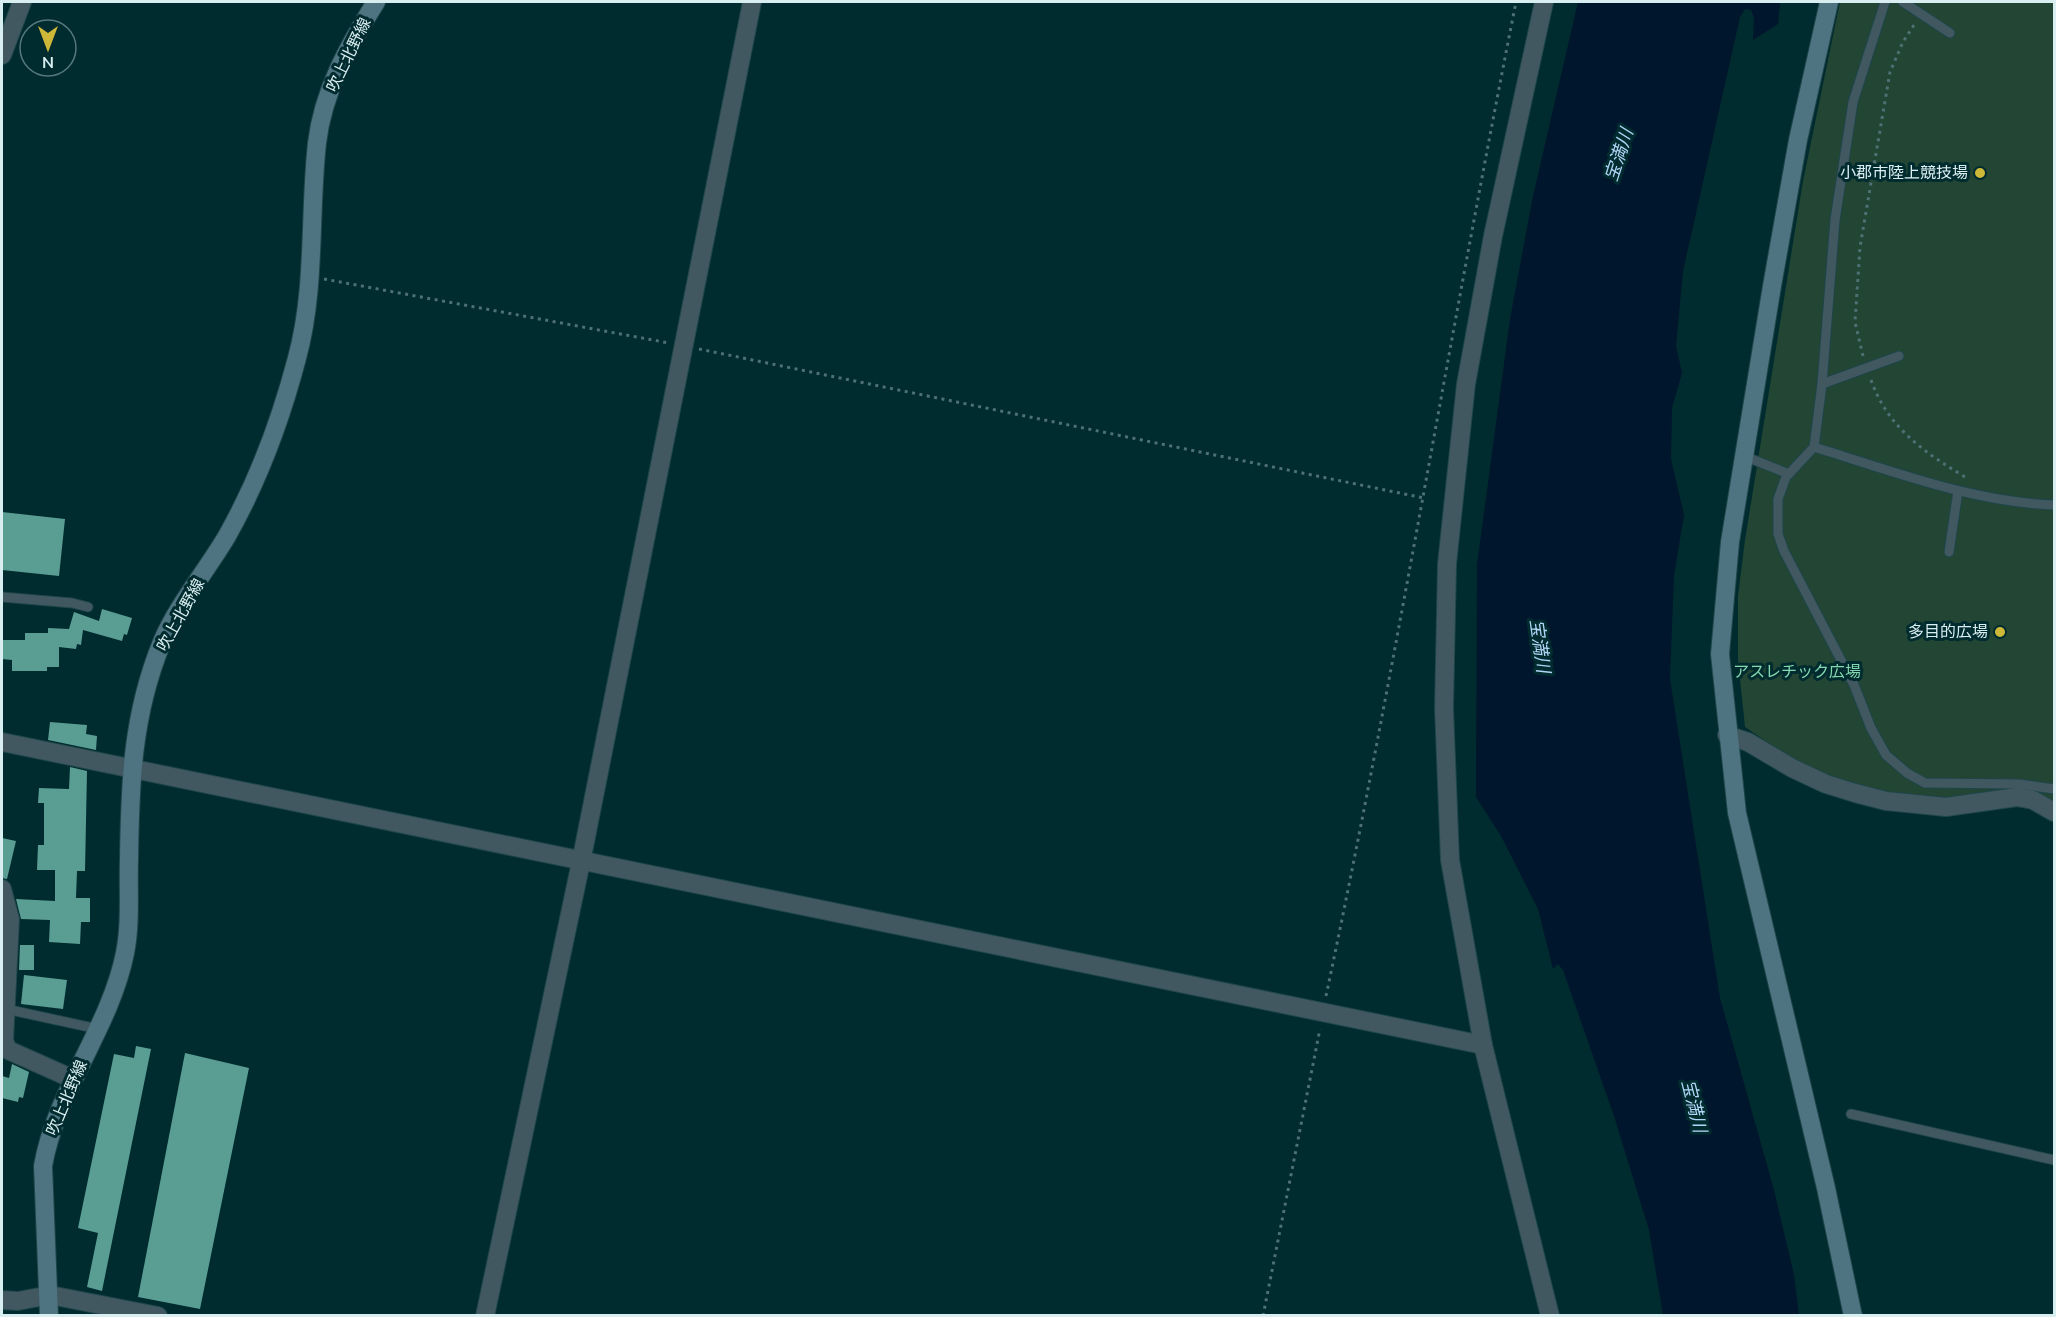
<svg xmlns="http://www.w3.org/2000/svg" width="2056" height="1317" viewBox="0 0 2056 1317" font-family="'Nunito Sans','Noto Sans JP',sans-serif">
	<rect width="100%" height="100%" fill="#002b2f"/>
	<polygon fill="#224534" points="1840,2 2054,2 2054,808 1923,801 1831,781 1793,760 1745,727 1738,660 1738,596 1745,540 1803,181"/>
	<polygon fill="#00162c" points="1578,2 1780,3 1778,24 1753,40 1754,18 1751,10 1745,9 1740,17 1683,271 1676,346 1682,373 1672,408 1671,459 1684,515 1674,575 1670,679 1720,998 1774,1190 1794,1275 1799,1315 1663,1315 1649,1230 1614,1116 1563,970 1558,964 1553,969 1538,909 1501,836 1476,797 1477,565 1510,319 1533,196"/>
	<g fill="#5a9d93">
		<polygon points="2,512 65,519 59,576 2,570"/>
		<polygon points="102,609 132,618 127,635 124,634 122,641 83,630 81,645 77,644 76,649 59,647 59,667 47,667 47,671 12,671 12,660 2,659 2,640 25,640 25,633 48,633 48,628 69,629 74,612 99,621"/>
		<polygon points="50,722 87,725 86,734 97,736 96,750 48,740"/>
		<polygon points="70,767 87,771 85,871 77,871 76,898 90,898 90,922 81,922 80,944 49,942 50,920 21,919 16,899 55,901 55,870 37,870 38,845 44,845 44,803 38,803 39,788 69,789"/>
		<polygon points="2,838 16,841 7,879 2,878"/>
		<polygon points="20,945 34,945 34,970 19,970"/>
		<polygon points="24,975 67,980 63,1009 21,1004"/>
		<polygon points="136,1046 151,1049 102,1291 87,1287 98,1233 78,1228 114,1054 134,1058"/>
		<polygon points="185,1053 249,1068 200,1309 138,1297"/>
		<polygon points="12,1064 29,1072 23,1098 19,1097 18,1102 2,1098 2,1076 9,1078"/>
	</g>
	<g fill="none" stroke-linecap="round" stroke-linejoin="round">
		<defs>
			<g id="lane">
				<polyline points="1885,2 1853,102 1835,220 1822,384 1814,447 1786,477 1778,499 1778,534 1784,551 1854,685 1871,728 1886,755 1907,773 1925,783 2019,784 2054,789"/>
				<polyline points="1903,2 1950,33"/>
				<polyline points="1822,384 1899,356"/>
				<path d="M 1814,447 C 1892,471 1972,502 2054,505"/>
				<polyline points="1744,456 1789,474"/>
				<polyline points="1949,552 1958,491"/>
				<polyline points="2,597 72,603 88,607"/>
				<polyline points="6,1009 98,1029"/>
				<polyline points="1851,1114 2054,1160"/>
			</g>
			<g id="street">
				<polyline points="1544,2 1493,236 1466,384 1447,564 1444,708 1450,860 1483,1045 1550,1316"/>
				<polyline points="2,55 22,2"/>
				<polyline points="1727,735 1748,742 1792,768 1826,784 1855,793 1886,801 1946,807 2017,797 2033,800 2054,812"/>
				<polyline points="2,742 1483,1045"/>
				<polyline points="2,889 10,919 4,1041 8,1050 73,1079"/>
				<polyline points="2,1300 18,1301 50,1295 158,1316"/>
				<polyline points="485,1316 581,862 752,2"/>
			</g>
			<g id="secondary">
				<polyline points="1829,2 1798,140 1772,286 1730,542 1720,654 1737,813 1826,1188 1853,1316"/>
				<path d="M 49,1316 L 43,1166 C 56,1091 110,1028 125,953 C 131,923 128,891 129,860 C 130,783 132,715 162,642 C 177,606 207,570 227,536 C 258,481 281,419 297,358 C 316,288 309,215 317,143 C 323,91 349,45 376,2"/>
			</g>
		</defs>
		<use href="#lane" stroke="#1e464a" stroke-width="11"/>
		<use href="#street" stroke="#1e464a" stroke-width="20"/>
		<use href="#secondary" stroke="#1e464a" stroke-width="20"/>
		<g stroke="#4d7174" stroke-width="3" stroke-dasharray="3 4.5" stroke-linecap="butt">
			<polyline points="324,279 669,343"/>
			<polyline points="699,349 1424,498"/>
			<polyline points="1863,356 1855,322 1860,247 1890,72 1903,42 1914,25"/>
			<path d="M 1871,380 C 1888,428 1924,452 1965,477 L 1965,481"/>
			<path d="M 1326,996 C 1396,666 1450,333 1516,2"/>
			<polyline points="1263,1316 1320,1029"/>
		</g>
		<use href="#lane" stroke="#415861" stroke-width="9"/>
		<use href="#street" stroke="#415861" stroke-width="18"/>
		<use href="#secondary" stroke="#4e7482" stroke-width="18"/>
	</g>
	<g fill="#ceb837" stroke="#002b2f" stroke-width="2">
		<circle cx="1980" cy="173" r="6"/>
		<circle cx="2000" cy="632" r="6"/>
	</g>
	<g text-anchor="middle" dominant-baseline="central" stroke-width="6" stroke-linejoin="round" paint-order="stroke">
		<g font-size="16" fill="#d9eef0" stroke="#002b2f">
			<text transform="translate(349 55) rotate(-64)">吹上北野線</text>
			<text transform="translate(181 615) rotate(-61)">吹上北野線</text>
			<text transform="translate(67 1098) rotate(-67)">吹上北野線</text>
		</g>
		<g font-size="16" fill="#d9eef0" stroke="#002b2f" text-anchor="end">
			<text x="1968" y="173">小郡市陸上競技場</text>
			<text x="1988" y="632">多目的広場</text>
		</g>
		<g font-size="16" fill="#84d8af" stroke="#002b2f">
			<text x="1797" y="672">アスレチック広場</text>
		</g>
		<g font-size="18" font-style="italic" fill="#b0d5f5" stroke="#002b2f">
			<text transform="translate(1619 155) rotate(-72)">宝満川</text>
			<text transform="translate(1540 646) rotate(82)">宝満川</text>
			<text transform="translate(1694 1106) rotate(76)">宝満川</text>
		</g>
	</g>
	<rect width="2056" height="1317" fill="none" stroke="#d9eef0" stroke-width="6"/>
	<g transform="translate(48 48) rotate(180)"><circle r="28" fill="#002b2f" stroke="#57797c" stroke-width="1.5"/>
	<path d="M0-4.5L10 22L0 15L-10 22Z" fill="#ceb837"/>
	<text y="-9" font-size="16" font-weight="bold" text-anchor="middle" fill="#d9eef0">N</text>
	</g>
</svg>
